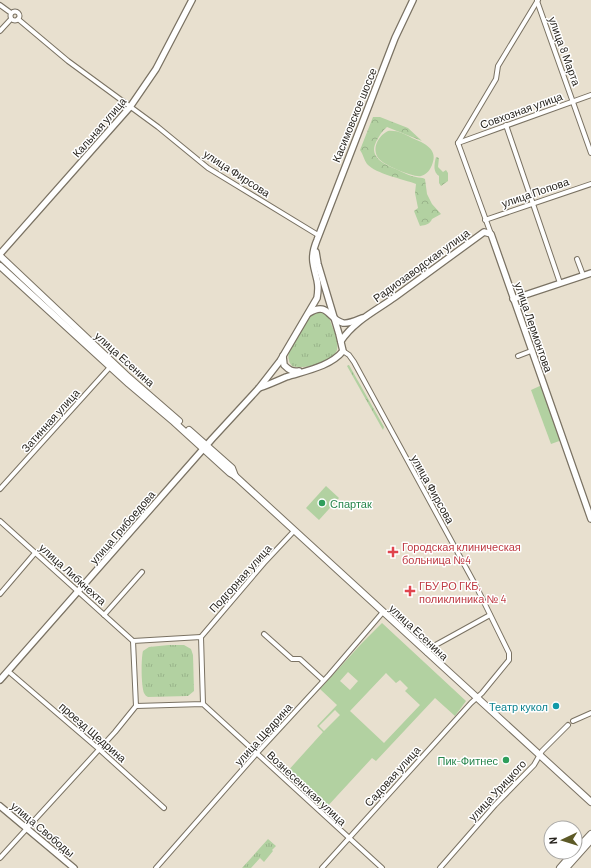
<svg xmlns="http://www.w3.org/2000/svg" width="591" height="868" viewBox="0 0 591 868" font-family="Barlow,sans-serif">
	<defs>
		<pattern id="grass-tufts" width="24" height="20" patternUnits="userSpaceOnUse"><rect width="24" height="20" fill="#b2d1a1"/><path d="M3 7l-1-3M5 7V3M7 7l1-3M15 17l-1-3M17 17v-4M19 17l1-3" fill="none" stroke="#99b38a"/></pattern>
		<pattern id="forest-crowns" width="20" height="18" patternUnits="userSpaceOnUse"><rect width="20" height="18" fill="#b2d1a1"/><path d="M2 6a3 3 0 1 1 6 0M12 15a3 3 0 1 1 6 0" fill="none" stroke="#99b38a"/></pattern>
	</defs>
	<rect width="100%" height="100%" fill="#e8e0cf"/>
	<g fill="url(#grass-tufts)">
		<path d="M 322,311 C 328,314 330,319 332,326 C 335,333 339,342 337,350 C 332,363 304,370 292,366 C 291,364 289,363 289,360 C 285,350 303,325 309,316 L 313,313 Z"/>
		<path d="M 169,645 L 184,645 L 191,649 L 193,655 L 194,691 L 188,696 L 148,697 C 146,696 145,695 144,693 C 141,686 141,658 143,651 L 149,647 Z"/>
		<polygon points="268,839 276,846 272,850 273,851 264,862 260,858 251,868 242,868"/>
	</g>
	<g fill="url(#forest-crowns)">
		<path d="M 373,117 L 380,117 L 408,128 L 422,141 L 387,127 C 382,131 379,136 376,142 C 368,158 386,165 398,170 C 404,173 410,176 416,177 C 419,178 422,177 425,179 L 427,194 L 432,204 L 441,214 L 432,219 C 430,224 426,225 420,226 L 414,211 L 418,208 L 415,193 L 416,184 C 403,179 376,174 367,164 C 364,160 363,154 360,150 Z"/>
		<path d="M 436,157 L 439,158 L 438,167 L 443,172 L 446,170 L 448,173 L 448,181 L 441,186 L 439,183 L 439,176 C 433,172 434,165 436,157 Z"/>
		<polygon points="349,365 384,427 383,430 347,366"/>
	</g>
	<g fill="#b2d1a1" fill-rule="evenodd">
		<path d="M 388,131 C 397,130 404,134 412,138 C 424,143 439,149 432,165 C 430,170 427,174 421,176 C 414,178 384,165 379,159 C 371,149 378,136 388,131 Z"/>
		<polygon points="542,385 562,440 551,444 531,390"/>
		<polygon points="326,486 339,498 319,520 306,508"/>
		<path d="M 382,623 L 466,701 L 455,716 L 435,698 L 376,761 L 372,758 L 325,809 L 286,773 L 323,732 L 317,726 L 337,705 L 320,689 L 362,643 ZM 348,672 L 358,681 L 350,690 L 340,681 ZM 386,673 L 396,683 L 400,680 L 408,688 L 405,691 L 420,705 L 384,743 L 350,711 ZM 335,710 L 340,715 L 324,731 L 319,726 Z"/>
	</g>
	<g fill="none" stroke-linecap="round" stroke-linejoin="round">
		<defs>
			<g id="street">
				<polyline points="537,1 591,153"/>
				<polyline points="0,5 11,13"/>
				<circle cx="15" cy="16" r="4.5"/>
				<polyline points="18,19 68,61 158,127 208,168 318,235"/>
				<polyline points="0,31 11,19"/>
				<polyline points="506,125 560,283"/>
				<polyline points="458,143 496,79 498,66 538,0"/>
				<polyline points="458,143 591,95"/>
				<polyline points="458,143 491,234"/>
				<polyline points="485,220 591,184"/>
				<polyline points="577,259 583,275"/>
				<polyline points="518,356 531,351"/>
				<polyline points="0,489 111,366"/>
				<polyline points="0,521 133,641"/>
				<polyline points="0,594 35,553"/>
				<polyline points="104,615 142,572"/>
				<polyline points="264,634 292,659 300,659 323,680"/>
				<polyline points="201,637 264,563 294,531"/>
				<polyline points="427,653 432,647 490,615"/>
				<polyline points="8,671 100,750 164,808"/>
				<polyline points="203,704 136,706 133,641 201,637 203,704 382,868"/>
				<polyline points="573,721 591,713"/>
				<polyline points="0,858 115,732 136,706"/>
				<polyline points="156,868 257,753 329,675 383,612"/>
				<polyline points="322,868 471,703 482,693 509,660 509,653 477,588 354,362 349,355 343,351"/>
				<polyline points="440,868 495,805 534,765 542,751 568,725"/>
			</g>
			<g id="secondary">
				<polyline points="0,254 130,107 156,69 192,0"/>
				<polyline points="513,299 591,273"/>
				<path d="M 309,313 C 328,301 328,319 343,323 C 349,324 357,320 362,318"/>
				<path d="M 341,341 C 354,321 377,310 395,297 C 425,275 455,253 484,232 L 491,234 L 591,519"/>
				<path d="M 283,356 L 284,365 C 289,370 292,372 299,371"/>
				<path d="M 259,388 C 268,385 277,381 286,377 C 304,371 330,367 343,351 L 339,334 L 318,264 L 316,252"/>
				<path d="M 0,680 L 212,439 L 259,388 L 280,361 L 317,298 C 320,281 315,277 313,262 C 312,254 314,247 317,240 L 395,38 L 413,0"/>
				<polyline points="0,806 74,868"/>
			</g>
			<g id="primary">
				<polyline points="0,256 126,375 179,421"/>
				<polyline points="0,266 129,384 174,422 230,473 235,476 591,802"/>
				<polyline points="189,430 232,468 235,476"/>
				<polyline points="575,851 591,834"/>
				<polyline points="560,868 574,852"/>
				<polyline points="566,868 591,840"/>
			</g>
		</defs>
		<use href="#street" stroke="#7a7263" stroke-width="6"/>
		<use href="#secondary" stroke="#7a7263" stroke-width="8"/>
		<use href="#primary" stroke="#7a7263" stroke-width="8"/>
		<use href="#street" stroke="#fff" stroke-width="4"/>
		<use href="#secondary" stroke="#fff" stroke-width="5.5"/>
		<use href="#primary" stroke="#fff" stroke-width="6"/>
	</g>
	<g fill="#2e9e5b" stroke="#fff" stroke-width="1.5">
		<circle cx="322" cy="503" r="4"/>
		<circle cx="506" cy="760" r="4"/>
	</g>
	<g fill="#e0444e" stroke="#fff" stroke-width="1.5">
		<path d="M391 546h4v4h4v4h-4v4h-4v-4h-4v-4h4z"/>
		<path d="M408 585h4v4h4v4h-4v4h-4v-4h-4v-4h4z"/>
	</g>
	<circle fill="#0f9aa8" stroke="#fff" stroke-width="1.5" cx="556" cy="706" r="4"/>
	<g text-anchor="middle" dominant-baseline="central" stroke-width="3" stroke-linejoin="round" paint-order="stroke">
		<g font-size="11" fill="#28251f" stroke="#fff">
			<text transform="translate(565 51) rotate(70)">улица 8 Марта</text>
			<text transform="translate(521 110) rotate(-20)">Совхозная улица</text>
			<text transform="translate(354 115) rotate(-68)">Касимовское шоссе</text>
			<text transform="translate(99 127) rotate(-49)">Кальная улица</text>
			<text transform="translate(237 173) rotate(33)">улица Фирсова</text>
			<text transform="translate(535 192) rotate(-19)">улица Попова</text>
			<text transform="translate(421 265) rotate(-36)">Радиозаводская улица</text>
			<text transform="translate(534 327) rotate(71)">улица Лермонтова</text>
			<text transform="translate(125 359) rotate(42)">улица Есенина</text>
			<text transform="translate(50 420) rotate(-48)">Затинная улица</text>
			<text transform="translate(433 489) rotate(61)">улица Фирсова</text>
			<text transform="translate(122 527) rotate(-49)">улица Грибоедова</text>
			<text transform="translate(73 574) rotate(42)">улица Либкнехта</text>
			<text transform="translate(240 578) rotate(-48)">Подгорная улица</text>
			<text transform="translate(419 632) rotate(43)">улица Есенина</text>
			<text transform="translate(93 732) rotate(41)">проезд Щедрина</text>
			<text transform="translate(263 734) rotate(-48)">улица Щедрина</text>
			<text transform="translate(392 776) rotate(-48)">Садовая улица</text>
			<text transform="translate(307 788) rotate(43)">Вознесенская улица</text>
			<text transform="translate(497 790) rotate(-47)">улица Урицкого</text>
			<text transform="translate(43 829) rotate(40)">улица Свободы</text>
		</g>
		<g font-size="11" fill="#27864d" stroke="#fff" text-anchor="start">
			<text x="330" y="503">Спартак</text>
			<text x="498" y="760" text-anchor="end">Пик-Фитнес</text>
		</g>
		<g font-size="11" fill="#be3a42" stroke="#fff" text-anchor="start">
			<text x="402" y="546">Городская клиническая<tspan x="402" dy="13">больница №4</tspan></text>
			<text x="419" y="585">ГБУ РО ГКБ,<tspan x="419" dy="13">поликлиника № 4</tspan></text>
		</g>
		<g font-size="11" fill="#0d838f" stroke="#fff" text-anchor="end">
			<text x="548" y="706">Театр кукол</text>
		</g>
	</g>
	<g transform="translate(563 840) rotate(266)"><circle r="19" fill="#ffffff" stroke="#a9a8a5"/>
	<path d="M0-3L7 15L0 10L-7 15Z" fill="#5d5a27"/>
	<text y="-6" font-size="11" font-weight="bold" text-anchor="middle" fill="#28251f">N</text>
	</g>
</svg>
